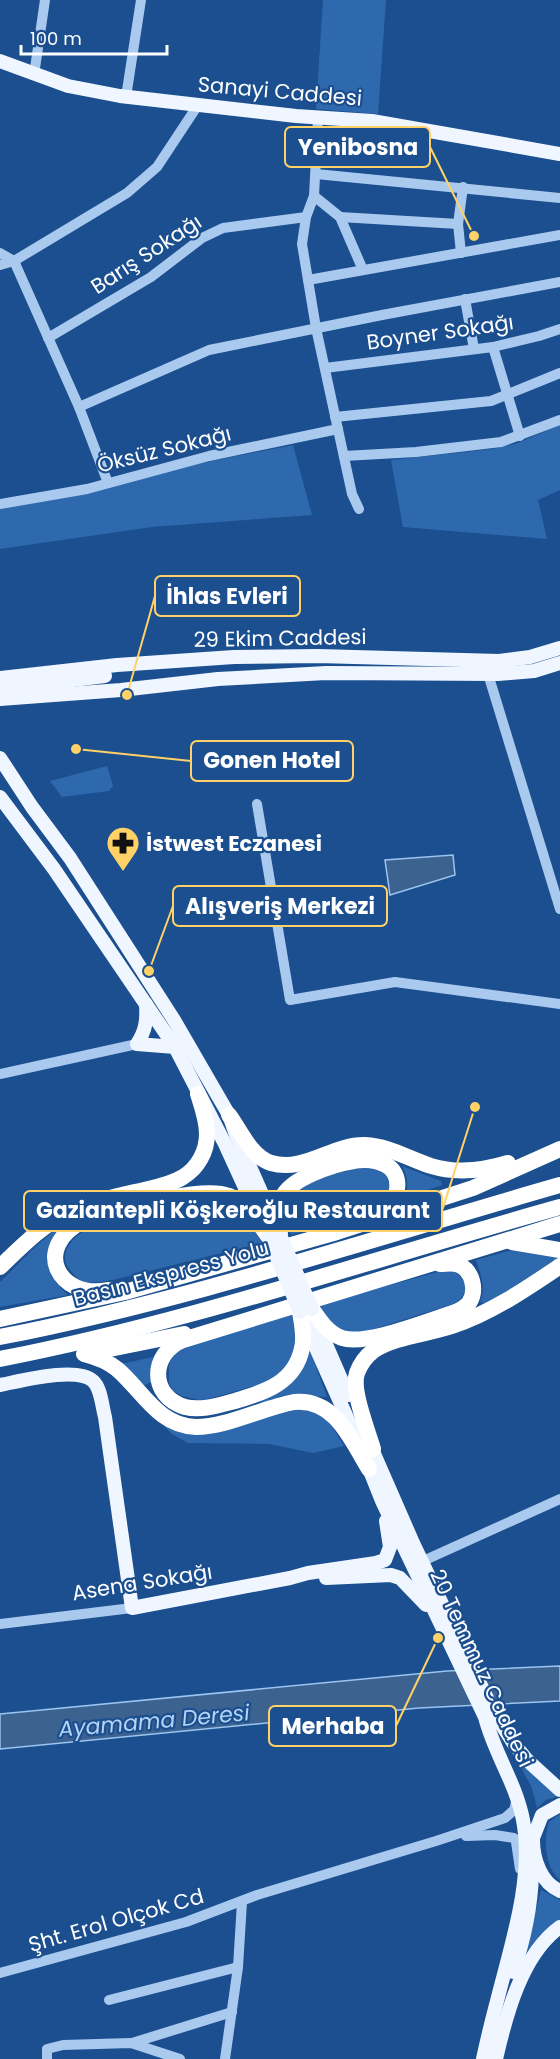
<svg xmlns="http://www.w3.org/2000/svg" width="560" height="2059" viewBox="0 0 560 2059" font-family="Poppins,sans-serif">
	<rect width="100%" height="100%" fill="#1b4f8f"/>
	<g fill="#2e69ad">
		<polygon points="323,0 386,0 378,114 316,109"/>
		<polygon points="560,425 560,490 538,500 547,539 403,527 391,460 492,449 515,444"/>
		<polygon points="293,445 312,515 152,527 0,549 0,509 196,464"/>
		<polygon points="107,766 113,786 109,791 62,797 50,781"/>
		<path d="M 402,1166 L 441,1181 L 442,1185 L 406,1197 C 408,1185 408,1177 402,1166 Z"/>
		<path d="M 362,1168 L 372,1169 L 386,1174 C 390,1183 392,1193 385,1201 C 376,1213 308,1230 291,1235 C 274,1183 323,1176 362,1168 Z"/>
		<path d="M 214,1200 C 244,1209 247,1217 262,1243 L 113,1280 C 103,1281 90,1285 80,1280 C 77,1279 73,1273 70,1270 C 54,1250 80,1231 96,1225 L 193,1203 Z"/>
		<path d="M 60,1226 C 41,1252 44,1274 68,1295 L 0,1307 L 0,1282 L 36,1246 Z"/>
		<path d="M 523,1247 L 560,1256 L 488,1304 L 480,1302 C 486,1288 481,1275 476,1260 Z"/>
		<polygon points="445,1270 452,1270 460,1276 467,1286 461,1299 453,1304 362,1333 350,1333 327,1322 320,1304"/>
		<polygon points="291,1312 298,1336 290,1363 272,1380 258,1385 208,1399 199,1400 182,1396 172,1390 169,1383 169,1364 174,1355 188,1345"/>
		<path d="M 308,1345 L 327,1397 L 285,1395 L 261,1404 L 259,1399 C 293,1387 300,1381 308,1345 Z"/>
		<polygon points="153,1357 151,1369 152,1382 142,1386 121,1364"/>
		<polygon points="308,1407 330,1423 344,1446 313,1453 269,1444 188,1443 172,1434 157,1419 173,1428"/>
		<polygon points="517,1760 559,1796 546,1800 537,1808 532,1788"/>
		<path d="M 560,1814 L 560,1880 C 545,1868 543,1840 549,1822 Z"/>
		<polygon points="541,1890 560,1900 560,1919 539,1936 523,1962"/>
	</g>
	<g fill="#3c6290" stroke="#9cc4f0" stroke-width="1.5">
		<polygon points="453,855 455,875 390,895 385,860"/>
		<polygon points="560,1666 560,1701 419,1708 0,1749 0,1714 447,1671"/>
	</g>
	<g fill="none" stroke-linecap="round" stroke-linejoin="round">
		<g stroke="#a9c9ee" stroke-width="10">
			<polyline points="34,75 45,0"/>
			<polyline points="126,97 141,0"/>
			<polyline points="318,118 314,196 306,217 302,244 316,328 352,494 359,509"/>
			<polyline points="316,174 560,198"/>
			<polyline points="314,196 340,217 363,270"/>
			<polyline points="340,217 458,224"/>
			<polyline points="0,253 14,261 79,407 108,483"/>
			<polyline points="461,253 458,224 463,187"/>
			<polyline points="0,265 14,261 127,193 157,167 198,105"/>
			<polyline points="308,280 560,235"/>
			<polyline points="465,299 474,349"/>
			<polyline points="48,338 151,277 202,238 223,228 306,217"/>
			<polyline points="493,347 520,436"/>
			<polyline points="325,368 493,347 539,336 560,329"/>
			<polyline points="79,407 209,350 382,315 560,282"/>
			<polyline points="335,417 491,401 560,373"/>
			<polyline points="344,456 416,452 501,442 560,420"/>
			<polyline points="0,504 87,489 209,456 338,429"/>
			<polyline points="488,674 560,909"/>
			<polyline points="257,804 290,1000 395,982 560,1004"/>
			<polyline points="0,1074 137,1044"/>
			<polyline points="423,1561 560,1499"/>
			<polyline points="0,1624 132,1608"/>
			<polyline points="466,1836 495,1835 514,1838 516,1842 520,1869"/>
			<polyline points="0,1973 186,1922 257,1895 436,1841 505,1818 514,1810 517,1798"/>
			<polyline points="109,2000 238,1967"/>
			<polyline points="132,2043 232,2012"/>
			<polyline points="47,2059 47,2049 63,2045 131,2043 180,2059"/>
			<polyline points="225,2059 238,1967 242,1902"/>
		</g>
		<g stroke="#f0f6ff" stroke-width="14">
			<polyline points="0,61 68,86 120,96 296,116 372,121 560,154"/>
			<polyline points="0,678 117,665 234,657 318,656 499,661 530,657 560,648"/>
			<polyline points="0,689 105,676"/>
			<polyline points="0,699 121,690 218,679 326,673 498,674 534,671 560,663"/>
			<polyline points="0,758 32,807 70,858 174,1020 229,1115 236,1135 277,1228"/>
			<polyline points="0,797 54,869 175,1047 225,1144 258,1216"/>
			<path d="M 146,1004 C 147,1020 146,1030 137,1044 L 175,1047"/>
			<polyline points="315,1319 348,1395"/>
			<polyline points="304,1321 357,1440"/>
			<path d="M 0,1385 C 21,1381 77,1366 93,1381 C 101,1388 102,1406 105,1417 L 132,1608 L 290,1578 L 308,1573 L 376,1563 L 385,1560 L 390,1547 L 386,1521"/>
			<polyline points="368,1440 413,1543 495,1715 514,1744 527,1760 560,1790"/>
			<path d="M 366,1461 L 382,1501 L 485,1717 C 494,1753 516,1783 523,1820 C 534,1878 511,1945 497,2001 C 492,2020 487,2040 483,2059"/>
			<polyline points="326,1578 391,1575 400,1578 426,1605"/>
			<polyline points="533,1838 542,1815 560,1805"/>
			<path d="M 533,1840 C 533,1859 541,1883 560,1891"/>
			<path d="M 513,1972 C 524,1940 531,1908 532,1874"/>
			<path d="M 496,2059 C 506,2015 522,1954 560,1927"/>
		</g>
		<g stroke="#fff" stroke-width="16">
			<path d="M 229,1115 C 241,1131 251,1157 271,1163 C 304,1173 333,1144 365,1145 C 389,1146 409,1159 431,1166 C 457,1174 482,1171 508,1163"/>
			<path d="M 280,1235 C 279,1223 277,1210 282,1198 C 290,1178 334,1164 354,1161 C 364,1159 376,1160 386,1165 C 402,1173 400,1198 387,1208 C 384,1211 379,1213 375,1215"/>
			<polyline points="512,1242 560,1250"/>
			<path d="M 0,1267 C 21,1247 42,1225 68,1213 C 92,1201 118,1196 144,1190 C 157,1187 172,1184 183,1177 C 198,1168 207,1151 207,1134 C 207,1120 202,1107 198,1094"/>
			<path d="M 108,1290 C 59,1300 31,1248 83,1221 C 115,1212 200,1184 229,1196 C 247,1203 257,1221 268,1236"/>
			<path d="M 312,1309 C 320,1321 328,1333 342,1338 C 366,1346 427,1321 453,1313 C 458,1311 465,1308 469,1303 C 477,1291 473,1271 459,1265 C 453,1262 446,1264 440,1264"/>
			<path d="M 300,1312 C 302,1324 305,1337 302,1348 C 295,1383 265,1392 235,1401 C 219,1405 202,1411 185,1407 C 149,1396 150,1354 183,1340 L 560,1224"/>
			<polyline points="0,1319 125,1292 337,1232 473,1188 560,1149"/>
			<path d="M 0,1337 C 190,1300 374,1238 560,1185"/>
			<path d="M 84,1354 C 96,1357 107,1361 117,1369 C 142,1390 158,1426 196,1427 C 227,1427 262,1408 294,1402 C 335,1398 351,1440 369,1469"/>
			<polyline points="85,1354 184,1334"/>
			<path d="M 0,1359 C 190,1322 373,1259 560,1207"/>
			<path d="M 373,1449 C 368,1431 351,1390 357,1373 C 360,1365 365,1357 373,1351 C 393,1337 428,1334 452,1326 C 491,1313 526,1289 560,1266"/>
		</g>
		<g stroke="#f0f6ff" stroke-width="14">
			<polyline points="280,1235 312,1309"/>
			<polyline points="268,1236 300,1312"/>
		</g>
	</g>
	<defs>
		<symbol id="pharmacy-pin" viewBox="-11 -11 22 30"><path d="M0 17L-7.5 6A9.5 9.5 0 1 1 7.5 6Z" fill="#ffd166" stroke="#1b4f8f"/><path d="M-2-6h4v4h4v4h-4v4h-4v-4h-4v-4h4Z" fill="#111"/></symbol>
	</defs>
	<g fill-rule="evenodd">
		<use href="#pharmacy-pin" x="104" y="824" width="38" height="52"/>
	</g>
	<g text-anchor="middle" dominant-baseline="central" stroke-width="4.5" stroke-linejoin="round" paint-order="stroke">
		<g font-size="21" fill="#fff" stroke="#1b4f8f">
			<text transform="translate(280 91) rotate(5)">Sanayi Caddesi</text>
			<text transform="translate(146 254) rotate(-33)">Barış Sokağı</text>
			<text transform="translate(440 332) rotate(-8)">Boyner Sokağı</text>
			<text transform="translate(164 449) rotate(-14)">Öksüz Sokağı</text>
			<text transform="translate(280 638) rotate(-1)">29 Ekim Caddesi</text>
			<text transform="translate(171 1273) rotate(-15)">Basın Ekspress Yolu</text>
			<text transform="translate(142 1582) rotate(-9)">Asena Sokağı</text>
			<text transform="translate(482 1668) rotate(65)">20 Temmuz Caddesi</text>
			<text transform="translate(116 1920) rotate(-16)">Şht. Erol Olçok Cd</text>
		</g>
		<g font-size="21" font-weight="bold" fill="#fff" stroke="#1b4f8f" text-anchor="start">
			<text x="146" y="843">İstwest Eczanesi</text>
		</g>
		<g font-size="22" font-style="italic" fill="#b5d3f5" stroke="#1b4f8f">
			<text transform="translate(154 1721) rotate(-5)">Ayamama Deresi</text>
		</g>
	</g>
	<path fill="none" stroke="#ffd166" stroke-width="2" d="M474 236L430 147M127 695L155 596M76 749L191 761M149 971L173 906M475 1107L442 1211M438 1638L396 1726"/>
	<g fill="#ffd166" stroke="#1b4f8f" stroke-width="2">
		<circle cx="474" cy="236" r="6"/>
		<circle cx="127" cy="695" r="6"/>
		<circle cx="76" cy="749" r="6"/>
		<circle cx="149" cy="971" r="6"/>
		<circle cx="475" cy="1107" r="6"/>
		<circle cx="438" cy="1638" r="6"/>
	</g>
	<g fill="#1b4f8f" stroke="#ffd166" stroke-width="2">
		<rect x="285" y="127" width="145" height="40" rx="6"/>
		<rect x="155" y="576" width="145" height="40" rx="6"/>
		<rect x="191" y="741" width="162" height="40" rx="6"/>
		<rect x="173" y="886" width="214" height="40" rx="6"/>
		<rect x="24" y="1191" width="418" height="40" rx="6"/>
		<rect x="269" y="1706" width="127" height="40" rx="6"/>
	</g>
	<g font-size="22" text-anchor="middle" font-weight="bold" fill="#fff">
		<text x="358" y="155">Yenibosna</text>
		<text x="227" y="604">İhlas Evleri</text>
		<text x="272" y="768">Gonen Hotel</text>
		<text x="280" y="914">Alışveriş Merkezi</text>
		<text x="233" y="1218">Gaziantepli Köşkeroğlu Restaurant</text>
		<text x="333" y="1734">Merhaba</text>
	</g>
	<path d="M21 45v9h146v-9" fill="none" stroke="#ffffff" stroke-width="3"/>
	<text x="30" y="45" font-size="18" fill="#ffffff" stroke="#1b4f8f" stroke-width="4.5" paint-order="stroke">100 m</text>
</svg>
